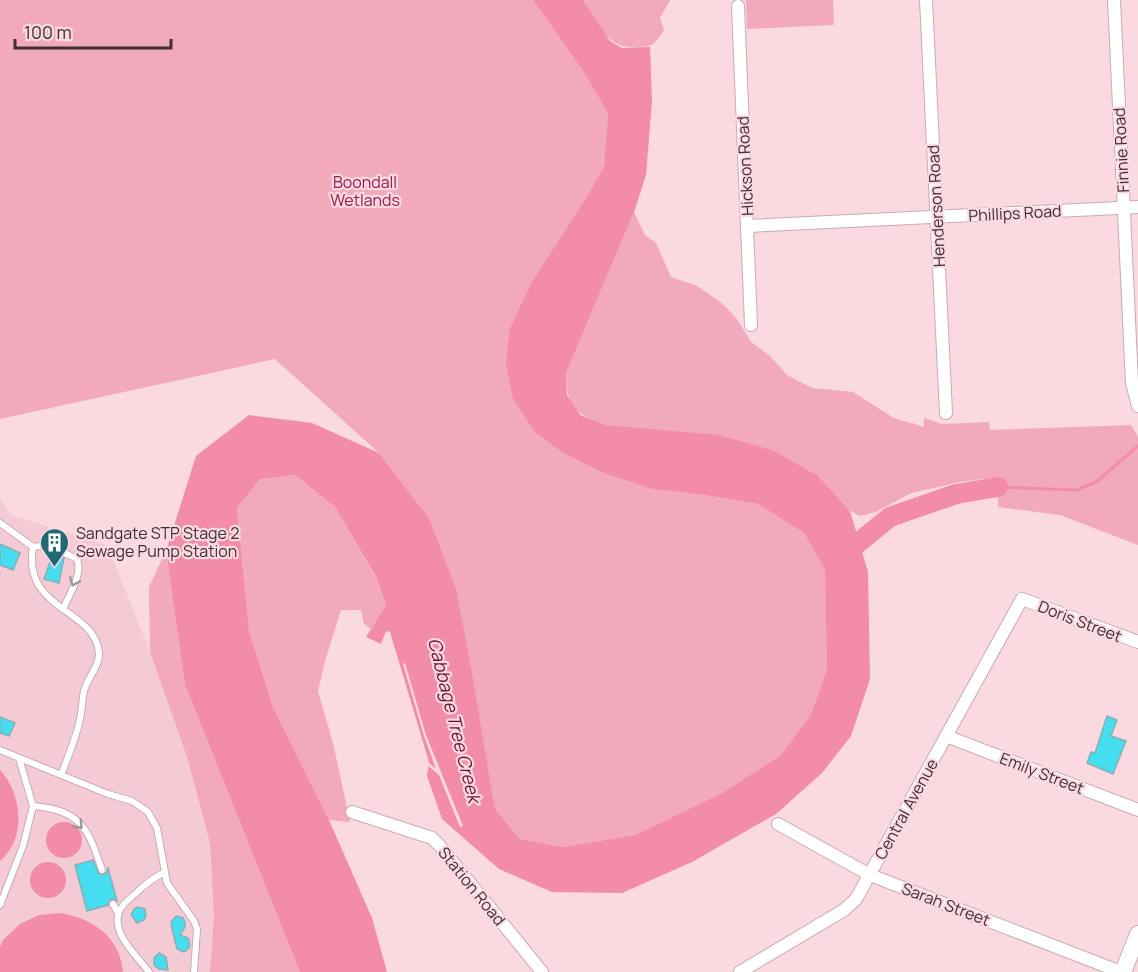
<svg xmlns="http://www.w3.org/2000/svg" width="1138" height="972" viewBox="0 0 1138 972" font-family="Manrope,sans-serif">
	<rect width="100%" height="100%" fill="#fad9e1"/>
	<polygon fill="#f4cbd4" points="0,499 11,515 107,545 150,652 187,757 210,843 214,917 210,972 0,972"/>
	<g fill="#f2a9bb">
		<polygon points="0,0 533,0 583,71 608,113 604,167 584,201 531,283 509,330 506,365 653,489 704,495 758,504 804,533 825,570 827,670 810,716 781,755 722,793 635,835 563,847 520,839 495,809 472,671 456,588 429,518 379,453 275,359 0,419"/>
		<path d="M 583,0 L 670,0 L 660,18 L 664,30 C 654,45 653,47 635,47 C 606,49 597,21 583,0 Z"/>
		<polygon points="746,0 833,0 834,25 747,29"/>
		<path d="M 634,212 L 645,235 L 656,243 L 671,277 L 697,286 L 723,304 L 737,319 L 751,342 L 770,356 L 787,375 L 812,388 L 853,392 L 894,418 L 924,427 L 924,418 L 942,424 L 989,422 L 990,430 L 1131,425 L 1138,437 L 1138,545 L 1060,515 L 998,507 L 998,482 L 983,479 L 960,482 L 911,493 L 876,512 L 860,516 L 850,511 L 818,476 L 606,425 C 573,413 568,409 566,373 Z"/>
		<polygon points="295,475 335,507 376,578 386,605 371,629 364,624 361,610 341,610 325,661 318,691 334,747 350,822 329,820 273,707 249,631 237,508 260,479"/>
		<polygon points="166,551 185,685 300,972 210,972 214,917 210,843 187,757 150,652 149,587"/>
	</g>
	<g fill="#f28ca8">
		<polygon points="533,0 583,0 610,41 622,48 650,47 652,101 646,175 634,212 566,373 567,395 580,415 606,425 718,435 772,450 818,476 850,511 868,572 870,679 851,736 822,773 776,814 692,862 622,893 552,892 499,869 442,819 427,776 429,762 390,632 386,631 381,644 366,637 386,605 376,577 335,507 295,475 260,479 237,508 249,631 273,707 329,820 372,918 387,972 300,972 185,685 166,551 196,456 249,415 312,423 379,453 429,518 456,588 472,671 495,809 520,839 563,847 635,835 722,793 781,755 810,716 827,670 825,570 804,533 758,504 704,495 653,489 604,473 562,452 535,432 513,399 506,365 509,330 531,283 584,201 604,167 608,113 583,71"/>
		<path d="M 0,770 C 22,794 27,838 0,861 Z"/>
		<circle cx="64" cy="840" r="18"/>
		<circle cx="48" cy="880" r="18"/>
		<path d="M 60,913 C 93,919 119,935 123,972 L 0,972 L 0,947 L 3,940 L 20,924 L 39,915 Z"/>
	</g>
	<polygon fill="#fad9e1" points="405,663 426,735 463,826 460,827 439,775 427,765 429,763 436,769 424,736 403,664"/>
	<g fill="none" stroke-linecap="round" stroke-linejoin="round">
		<polyline stroke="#f28ca8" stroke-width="3" points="998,487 1077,490 1096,482 1138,446"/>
		<polyline stroke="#f28ca8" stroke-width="20" points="842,556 890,517 956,494 998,487"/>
	</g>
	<g fill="#45def1" stroke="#8baeb2" stroke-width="1.5">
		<polygon points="0,544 20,553 13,570 0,565"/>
		<polygon points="53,553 64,558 59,583 44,579"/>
		<polygon points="1107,716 1117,720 1111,736 1126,741 1113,774 1087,763 1091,752 1095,753"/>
		<polygon points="0,717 15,723 9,736 0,733"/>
		<polygon points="93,860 99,874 106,874 108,868 117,901 111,899 108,905 87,911 75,865"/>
		<polygon points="138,907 145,909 146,916 144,920 137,923 131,915 134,909"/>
		<polygon points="176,916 183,918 185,922 185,927 180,935 188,938 190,945 188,949 184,952 177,949 172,929 171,922"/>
		<polygon points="159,953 166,957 168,970 159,969 154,965 154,958"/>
	</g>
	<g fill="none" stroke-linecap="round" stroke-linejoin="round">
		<defs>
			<g id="lane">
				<path d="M 0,523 L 33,547 C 22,611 95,608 99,653 C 100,666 87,678 84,691 C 82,700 82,710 80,719 C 76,738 68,757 61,775"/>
				<path d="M 33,547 L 48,545 L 77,559 C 83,574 69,595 63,609"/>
				<polyline points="0,750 108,794 132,801 148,812 157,828 167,883 194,921 197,929 194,972"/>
				<path d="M 33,806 C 81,810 88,828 102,870"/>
				<polyline points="113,904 118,913"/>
				<polyline points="0,905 23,846 33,806 19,758"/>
				<path d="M 149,972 C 137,956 111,933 119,912 C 122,904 129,899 135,894 C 144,885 153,878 165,872"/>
			</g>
			<g id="street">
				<polyline points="926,0 946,413"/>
				<polyline points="1114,0 1132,383 1138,406"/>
				<polyline points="738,6 751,325"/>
				<polyline points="748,226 1138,207"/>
				<polyline points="946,736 1138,810"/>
				<polyline points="352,812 432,838 439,845 542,972"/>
				<polyline points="778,824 870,875 1121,972"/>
				<polyline points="740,972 844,910 856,899 1022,599 1138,642"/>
			</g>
			<polyline id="secondary" points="1123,972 1138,934"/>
		</defs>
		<use href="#lane" stroke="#caabb2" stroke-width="8"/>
		<use href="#street" stroke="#caabb2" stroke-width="14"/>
		<use href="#secondary" stroke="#caabb2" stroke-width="18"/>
		<use href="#lane" stroke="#fff" stroke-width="6"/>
		<use href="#street" stroke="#fff" stroke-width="12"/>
		<use href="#secondary" stroke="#fff" stroke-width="16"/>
	</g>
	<defs><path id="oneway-chevron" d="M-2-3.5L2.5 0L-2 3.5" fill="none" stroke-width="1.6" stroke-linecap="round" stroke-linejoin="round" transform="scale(1.5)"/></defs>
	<g stroke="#9e9899">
		<use href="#oneway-chevron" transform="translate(74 582) rotate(112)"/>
		<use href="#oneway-chevron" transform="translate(79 825) rotate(46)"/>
	</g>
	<defs>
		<symbol id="building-pin" viewBox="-11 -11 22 30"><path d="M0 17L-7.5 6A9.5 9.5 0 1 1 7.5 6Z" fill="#206a74" stroke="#fad9e1"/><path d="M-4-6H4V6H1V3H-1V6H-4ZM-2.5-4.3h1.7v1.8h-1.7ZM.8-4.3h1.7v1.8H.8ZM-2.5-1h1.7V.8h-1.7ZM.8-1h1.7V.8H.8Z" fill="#fff"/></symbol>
	</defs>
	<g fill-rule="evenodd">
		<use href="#building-pin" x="38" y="526" width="33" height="45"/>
	</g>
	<g text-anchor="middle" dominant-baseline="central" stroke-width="4.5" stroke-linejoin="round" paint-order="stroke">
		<g font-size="16" fill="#3c3033" stroke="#fad9e1">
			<text transform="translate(1121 150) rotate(-93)">Finnie Road</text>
			<text transform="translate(745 166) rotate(-93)">Hickson Road</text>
			<text transform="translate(936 206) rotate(-93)">Henderson Road</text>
			<text transform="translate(1015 213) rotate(-3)">Phillips Road</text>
			<text transform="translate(1080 621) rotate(21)">Doris Street</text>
			<text transform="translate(1042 773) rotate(21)">Emily Street</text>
			<text transform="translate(906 809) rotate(-61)">Central Avenue</text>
			<text transform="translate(472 886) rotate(51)">Station Road</text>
			<text transform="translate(946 904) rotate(21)">Sarah Street</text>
		</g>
		<g font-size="16" fill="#921c4a" stroke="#fad9e1">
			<text x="365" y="182">Boondall<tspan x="365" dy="18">Wetlands</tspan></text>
		</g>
		<g font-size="16" fill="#3c3033" stroke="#fad9e1" text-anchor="start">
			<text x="76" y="533">Sandgate STP Stage 2<tspan x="76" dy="18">Sewage Pump Station</tspan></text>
		</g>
		<g font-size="18" font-style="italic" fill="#690e33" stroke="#fad9e1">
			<text transform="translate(455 720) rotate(76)">Cabbage Tree Creek</text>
		</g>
	</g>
	<path d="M15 39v9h156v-9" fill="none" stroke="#3c3033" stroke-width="3"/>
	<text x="24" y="39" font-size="18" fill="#3c3033" stroke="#fad9e1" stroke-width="4.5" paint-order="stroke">100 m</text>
</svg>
